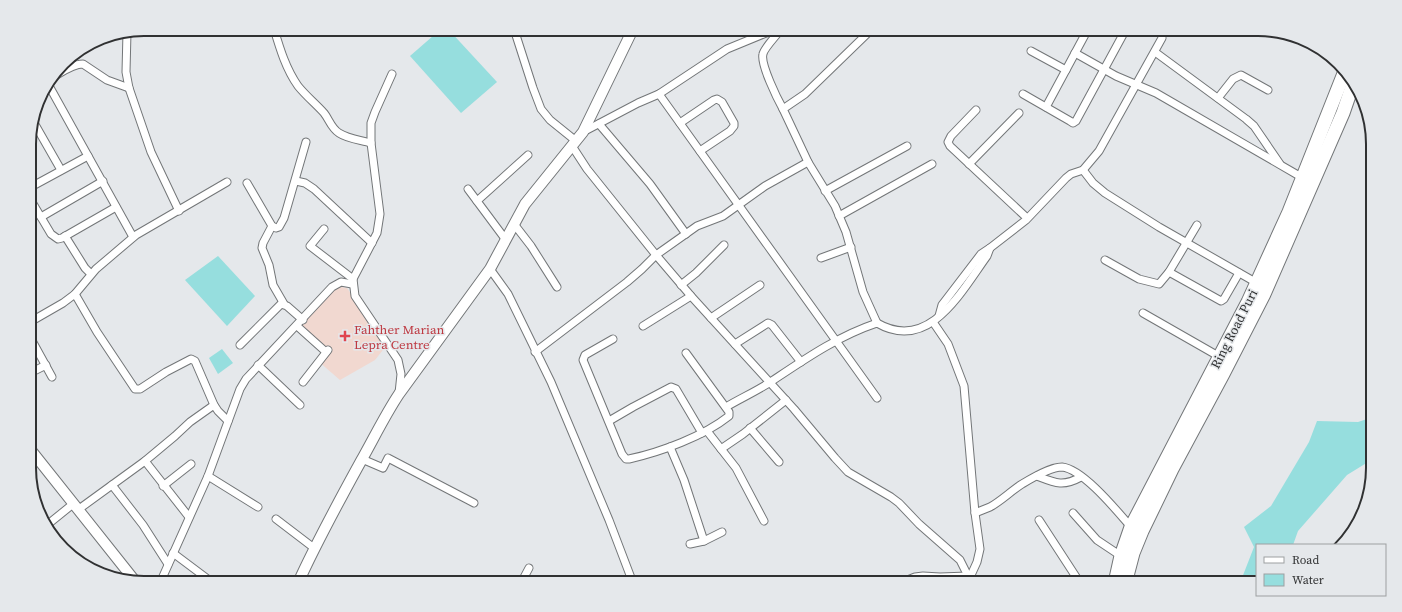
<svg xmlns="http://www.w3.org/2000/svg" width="1402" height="612" viewBox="0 0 1402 612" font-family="'Source Serif 4',serif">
	<rect width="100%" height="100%" fill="#e5e8eb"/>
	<polygon fill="#f1d8d0" points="336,286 347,288 386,346 375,360 340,380 318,361 326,350 299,326"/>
	<g fill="#96dede">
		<polygon points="441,29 448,29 497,82 461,113 410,56"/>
		<polygon points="218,256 255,296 227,326 185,280"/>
		<polygon points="222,349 233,363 218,374 209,358"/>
		<polygon points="1373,417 1373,459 1347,475 1298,531 1293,545 1257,545 1257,583 1240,583 1254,547 1244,527 1271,506 1309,442 1317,421 1358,422"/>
	</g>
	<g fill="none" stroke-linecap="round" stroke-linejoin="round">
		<defs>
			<g id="street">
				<path d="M 274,29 C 280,49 286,69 298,86 C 306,96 316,104 324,113 C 329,119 331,128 339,133 C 348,139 361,140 371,143"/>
				<polyline points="514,29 533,88 541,109 550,120 576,141"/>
				<path d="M 781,29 C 777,35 764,48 763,54 C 760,64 778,100 783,109"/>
				<polyline points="872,29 805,94 783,109 808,162 835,206 846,232 863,292 877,323"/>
				<polyline points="127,32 126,72 129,88 151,152 179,211"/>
				<polyline points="1031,51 1066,70"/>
				<polyline points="1155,52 1246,119 1254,126 1280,164"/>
				<polyline points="1075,53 1116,76 1156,93 1303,178"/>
				<polyline points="392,74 375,112 371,123 371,143 380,214 377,233 353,279 355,296 398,360 401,374 399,393"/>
				<path d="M 53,77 C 62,72 73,64 83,64 L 107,80 L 129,88"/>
				<polyline points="48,84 133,237"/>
				<polyline points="659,94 877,398"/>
				<polyline points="1023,94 1070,121 1073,123 1076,121 1126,29"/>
				<polyline points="1218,98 1233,79 1241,75 1268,90"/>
				<polyline points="1046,107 1088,29"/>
				<polyline points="976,110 951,136 948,142 950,146 1027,218"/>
				<polyline points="33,121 61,170"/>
				<polyline points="680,123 714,100 717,99 722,102 734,123 734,126 730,131 700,151"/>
				<polyline points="599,124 650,184 686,234"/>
				<polyline points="583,132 638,103 659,94 727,49 766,33 770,29"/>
				<polyline points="572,146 587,169 656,255 691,296 794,409 835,458 848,472 891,497 899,503 919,524 960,560 968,576 970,583"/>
				<polyline points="969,164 1019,113"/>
				<polyline points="1083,170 1093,183 1105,193 1159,227 1257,283"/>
				<polyline points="29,174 35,184"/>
				<polyline points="296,181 305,183 314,189 372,243"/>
				<polyline points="247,183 272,226 276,228 279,227 284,218 306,142"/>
				<polyline points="29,188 88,156"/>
				<polyline points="468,189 506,240"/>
				<polyline points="825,191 907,146"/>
				<polyline points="29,197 51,234 58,239 62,238 116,207"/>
				<polyline points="477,201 528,155"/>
				<polyline points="839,216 932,164"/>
				<polyline points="41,217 103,181"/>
				<polyline points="514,224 531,246 557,287"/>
				<polyline points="272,226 263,243 262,248 269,265 273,285 284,304"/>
				<polyline points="324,229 310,246 353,279"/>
				<polyline points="65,236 85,268 91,274"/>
				<polyline points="821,258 851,247"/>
				<polyline points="1105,260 1139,279 1159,284 1169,272 1197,225"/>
				<polyline points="490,269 508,294 551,382 609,520 633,583"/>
				<polyline points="1169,272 1221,301 1224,299 1239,273"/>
				<polyline points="681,285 696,273 724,245"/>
				<polyline points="75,294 97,332 135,389 140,389 166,372 191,359 195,361 214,405 218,411 228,421"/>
				<polyline points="1143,313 1220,357"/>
				<polyline points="939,316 942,305 981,254 990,248 1026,220 1066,178 1071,174 1083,170 1099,151 1162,38"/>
				<polyline points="711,318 760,285"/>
				<polyline points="30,322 63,303 75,294 96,269 136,235 227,182"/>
				<polyline points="297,326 326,352"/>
				<polyline points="643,326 691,296"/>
				<polyline points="30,337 52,377"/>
				<path d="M 613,339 L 585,355 L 583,360 L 622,454 L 626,459 L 629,459 C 661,452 704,436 729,416 L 729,412 L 686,353"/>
				<polyline points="735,344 768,323 772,325 801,362"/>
				<polyline points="240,345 281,304 287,306 303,320"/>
				<polyline points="535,352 627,282 642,269 656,255 697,226 723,216 765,186 808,162"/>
				<polyline points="258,365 300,405"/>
				<polyline points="30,373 46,365"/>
				<polyline points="303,382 328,350"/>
				<path d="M 726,407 C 741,398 757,391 772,381 C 805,359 838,336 877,323 C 929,353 961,292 987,256 L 990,248"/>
				<polyline points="609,421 633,407 671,387 676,389 702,433"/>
				<polyline points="750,428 779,462"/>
				<polyline points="707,431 736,468 764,521"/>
				<polyline points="670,447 684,480 704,541"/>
				<polyline points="721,449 743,434 786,400"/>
				<polyline points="362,459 383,468 388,458 474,503"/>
				<polyline points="145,461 189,517"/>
				<polyline points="208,476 258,507"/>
				<path d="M 1037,476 C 1055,483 1063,487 1081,477"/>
				<polyline points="112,485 143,525 168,564"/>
				<polyline points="163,486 191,464"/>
				<polyline points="79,509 145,461 175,436 190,422 214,405"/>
				<path d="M 975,513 C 980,511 985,509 990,507 C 1001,501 1011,491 1022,484 C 1032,478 1050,467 1062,467 C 1083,469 1117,511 1131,527"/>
				<polyline points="1073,513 1097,540 1121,556"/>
				<polyline points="276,519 314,548"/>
				<polyline points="1039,520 1080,583"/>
				<polyline points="47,525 73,504"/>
				<polyline points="690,544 704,541 722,532"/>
				<polyline points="173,553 213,583"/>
				<polyline points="160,583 208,476 240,389 246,379 332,287 341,282 352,284"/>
				<polyline points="521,583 529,568"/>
				<polyline points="705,583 706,583"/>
				<polyline points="900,583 915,577 923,576 940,577 968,576 972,573 977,562 980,549 975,513 964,386 948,344 933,322"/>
			</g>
			<g id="secondary">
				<polyline points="30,449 135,581"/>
				<path d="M 298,583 C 317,541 339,501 361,461 C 374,438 385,415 399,394 L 490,269 L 525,204 L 583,132 L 633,29"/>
			</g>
			<g id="highway">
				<polyline points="1115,583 1121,556 1131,527 1248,302 1289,212 1345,71"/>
				<polyline points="1126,583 1128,572 1133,553 1142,531 1172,469 1223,374 1264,294 1343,113 1353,84"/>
			</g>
		</defs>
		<use href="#street" stroke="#737678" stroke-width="9"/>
		<use href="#secondary" stroke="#737678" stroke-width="12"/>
		<use href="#highway" stroke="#737678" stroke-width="15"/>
		<use href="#street" stroke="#fff" stroke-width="7"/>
		<use href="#secondary" stroke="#fff" stroke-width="10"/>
		<use href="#highway" stroke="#fff" stroke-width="13"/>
	</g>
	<path fill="#e0444e" stroke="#e5e8eb" stroke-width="1.5" d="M343 330h4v4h4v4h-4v4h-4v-4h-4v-4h4z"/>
	<g text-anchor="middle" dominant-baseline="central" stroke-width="3" stroke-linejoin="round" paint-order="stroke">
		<g font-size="13" fill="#be3a42" stroke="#e5e8eb" text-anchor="start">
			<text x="354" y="329">Fahther Marian<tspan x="354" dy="15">Lepra Centre</tspan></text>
		</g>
		<g font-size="13" fill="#303132" stroke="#e5e8eb">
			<text transform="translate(1234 329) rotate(-63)">Ring Road Puri</text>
		</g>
	</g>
	<path d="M0 0H1402V612H0ZM144 36H1258A108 108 0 0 1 1366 144V468A108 108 0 0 1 1258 576H144A108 108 0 0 1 36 468V144A108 108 0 0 1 144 36Z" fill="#e5e8eb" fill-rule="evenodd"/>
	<path fill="none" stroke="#303132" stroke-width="2" d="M144 36H1258A108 108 0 0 1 1366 144V468A108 108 0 0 1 1258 576H144A108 108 0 0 1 36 468V144A108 108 0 0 1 144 36Z"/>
	<rect x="1256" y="544" width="130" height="52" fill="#e5e8eb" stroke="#9d9fa1"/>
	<rect x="1264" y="557" width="20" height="6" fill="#ffffff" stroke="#9d9fa1"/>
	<text x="1292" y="564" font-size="12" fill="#303132">Road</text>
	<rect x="1264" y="574" width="20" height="12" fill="#96dede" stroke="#9d9fa1"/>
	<text x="1292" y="584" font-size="12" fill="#303132">Water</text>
</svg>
